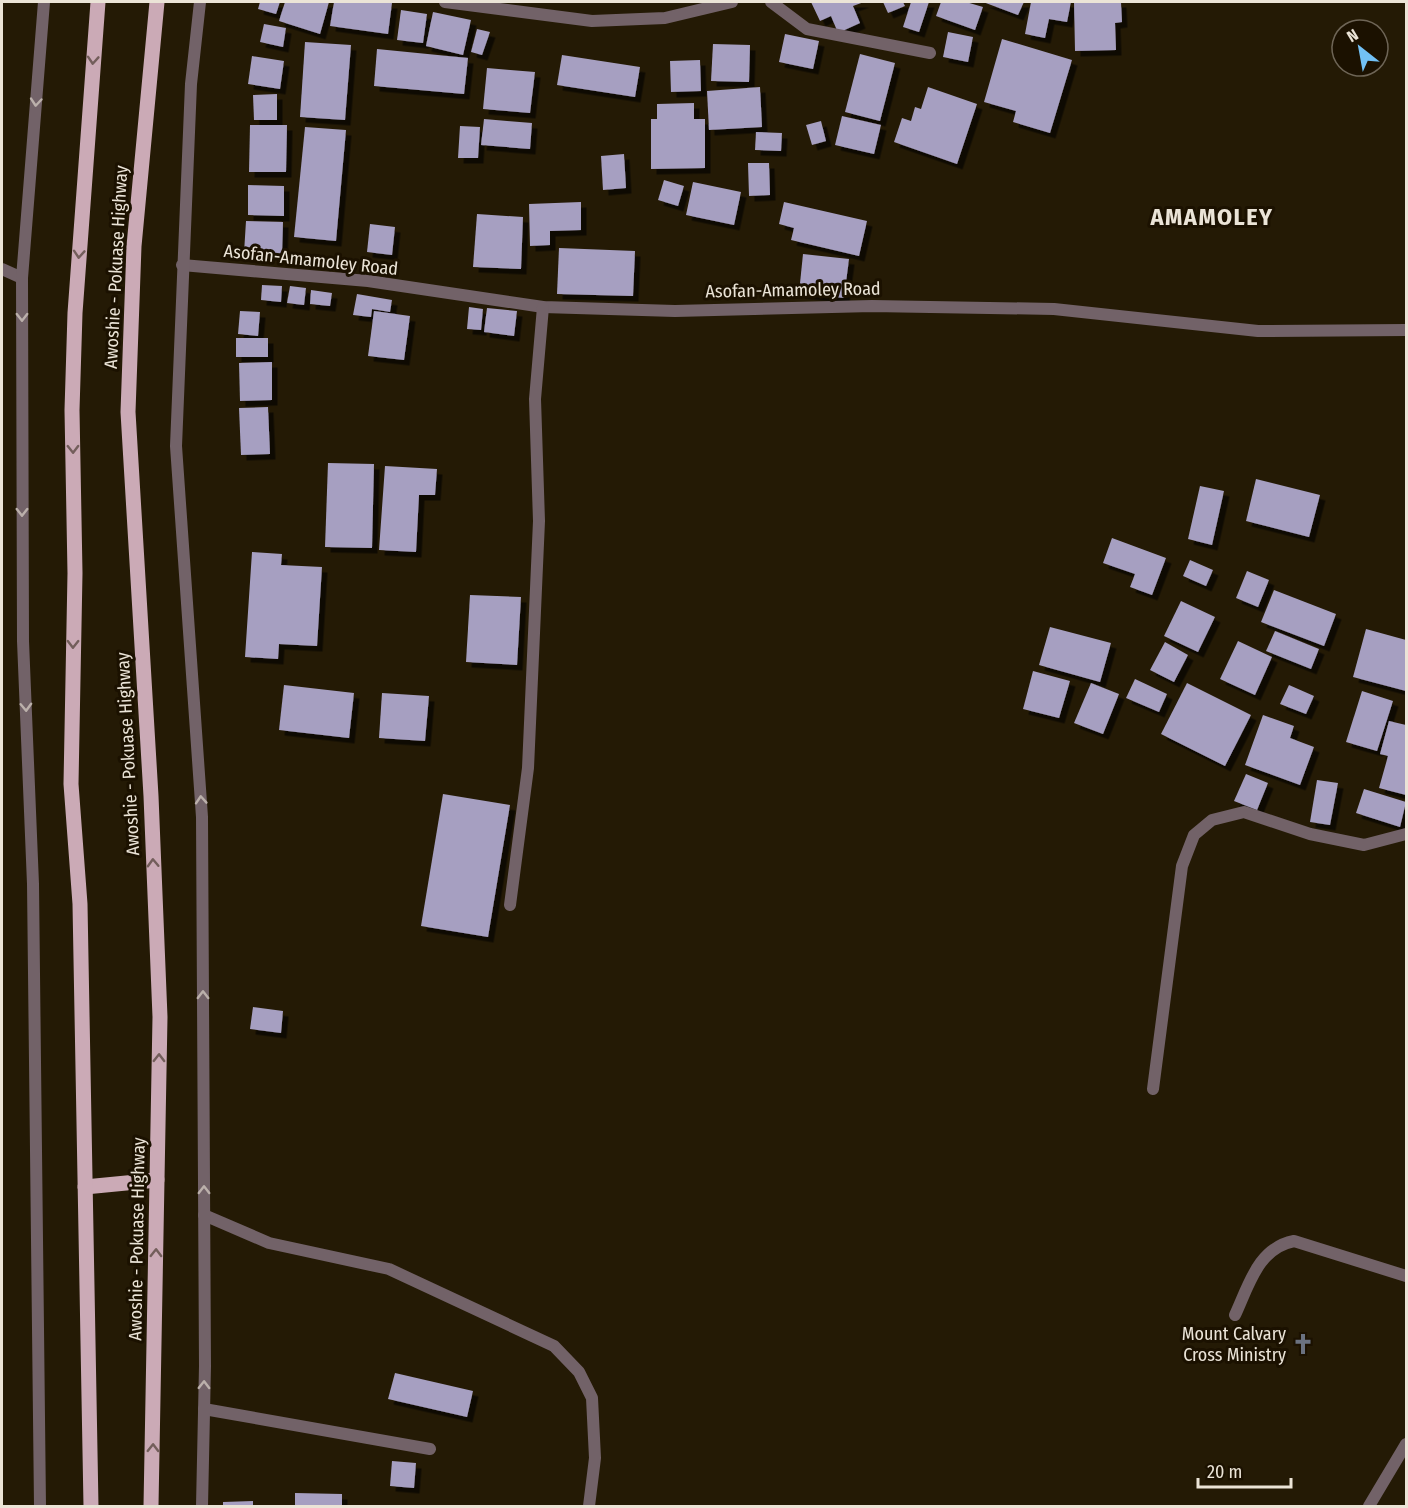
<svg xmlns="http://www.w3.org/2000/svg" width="1408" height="1508" viewBox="0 0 1408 1508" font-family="'Fira Sans Condensed',sans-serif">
	<defs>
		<filter id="shadow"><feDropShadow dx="5.5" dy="5.5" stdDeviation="0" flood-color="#0009"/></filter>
	</defs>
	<rect width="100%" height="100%" fill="#241a05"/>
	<g fill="#a69fc1" filter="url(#shadow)">
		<polygon points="260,2 280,2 276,14 258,9"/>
		<polygon points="285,2 329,2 320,34 279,21"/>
		<polygon points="334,2 392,3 388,34 330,26"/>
		<polygon points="811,2 864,2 853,6 860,23 838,33 831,16 820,21"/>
		<polygon points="883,2 903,2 905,6 888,13"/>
		<polygon points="911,2 929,2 919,32 903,27"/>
		<polygon points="941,2 966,2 983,7 975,30 936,16"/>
		<polygon points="983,2 1024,2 1018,15"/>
		<polygon points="1031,2 1071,2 1067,22 1049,19 1045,38 1025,34"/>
		<polygon points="1074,2 1121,2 1122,22 1115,23 1116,50 1075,51"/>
		<polygon points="401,10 427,14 423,43 397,40"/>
		<polygon points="433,12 471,20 463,55 426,46"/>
		<polygon points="264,24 286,28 283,47 260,42"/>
		<polygon points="477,29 490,32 482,55 471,52"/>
		<polygon points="948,32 973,37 968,62 943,57"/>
		<polygon points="785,34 819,41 813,69 779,62"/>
		<polygon points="1002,39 1072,60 1050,133 1013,122 1016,111 984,102"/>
		<polygon points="305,42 351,45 345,120 300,117"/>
		<polygon points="713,44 750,45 749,82 711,81"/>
		<polygon points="377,49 468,58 464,94 374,86"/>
		<polygon points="860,54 895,63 880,121 845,112"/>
		<polygon points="562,55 640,67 635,97 557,85"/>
		<polygon points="252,56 284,61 280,89 248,84"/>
		<polygon points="700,60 701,91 671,92 670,61"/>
		<polygon points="487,68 535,72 530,113 483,109"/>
		<polygon points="760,87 762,127 709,130 707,91"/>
		<polygon points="928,87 977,104 957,164 894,142 902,118 911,121 915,107 921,109"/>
		<polygon points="277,94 277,120 254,120 253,95"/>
		<polygon points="694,103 694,119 705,119 705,168 651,169 651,119 657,119 657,104"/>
		<polygon points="842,116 881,125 874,154 835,145"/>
		<polygon points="484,119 532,123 530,149 481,145"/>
		<polygon points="821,121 826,141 812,145 806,125"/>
		<polygon points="250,125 287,125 286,172 249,172"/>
		<polygon points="460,126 480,127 478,158 458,158"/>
		<polygon points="305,127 346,130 336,241 294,237"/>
		<polygon points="756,132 782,133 781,151 755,150"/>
		<polygon points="624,154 626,188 603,190 601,156"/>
		<polygon points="748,163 769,163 770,195 749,196"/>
		<polygon points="664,180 684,186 678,206 658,200"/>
		<polygon points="693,182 741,192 734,225 686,215"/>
		<polygon points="248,185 284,186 284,216 248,215"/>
		<polygon points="581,202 581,230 550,231 550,245 530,246 529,204"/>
		<polygon points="784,202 867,221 859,256 791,240 794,228 779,224"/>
		<polygon points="477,214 523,217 521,269 473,267"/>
		<polygon points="246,221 283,222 282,255 244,253"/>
		<polygon points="370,224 395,227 392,255 367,252"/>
		<polygon points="559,248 635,251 633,296 557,294"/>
		<polygon points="803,254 849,259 844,298 799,293"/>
		<polygon points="262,285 282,286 281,302 261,300"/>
		<polygon points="290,286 306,288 304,305 287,303"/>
		<polygon points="311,290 332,293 330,306 310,304"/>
		<polygon points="357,294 392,300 390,312 372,309 371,317 353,315"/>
		<polygon points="469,307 483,309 481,330 467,329"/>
		<polygon points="487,308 517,311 514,336 484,332"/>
		<polygon points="240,311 260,312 258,336 238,334"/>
		<polygon points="374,311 410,316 404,360 368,356"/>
		<rect x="236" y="338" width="32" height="19"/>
		<polygon points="272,362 272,400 240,401 239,363"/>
		<polygon points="268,407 270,454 241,455 239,408"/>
		<polygon points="328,463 374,464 372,548 325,547"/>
		<polygon points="385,466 437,469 435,495 419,495 416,552 379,550"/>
		<polygon points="1256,479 1320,495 1309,537 1246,521"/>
		<polygon points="1200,486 1224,491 1212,545 1188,539"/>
		<polygon points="1112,538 1166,558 1152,595 1130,587 1135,574 1103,563"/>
		<polygon points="252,552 282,554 281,565 322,567 317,646 279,644 278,659 245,657"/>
		<polygon points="1190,560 1213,570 1206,586 1183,576"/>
		<polygon points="1247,571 1269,580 1258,607 1236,598"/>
		<polygon points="1274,590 1336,614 1324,646 1261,622"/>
		<polygon points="470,595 521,597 517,665 466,662"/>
		<polygon points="1181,601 1215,617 1198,652 1164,636"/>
		<polygon points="1050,627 1111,643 1100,682 1039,665"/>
		<polygon points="1366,629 1406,640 1406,691 1353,677"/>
		<polygon points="1275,631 1319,649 1311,669 1266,651"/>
		<polygon points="1238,641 1272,657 1255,695 1220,679"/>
		<polygon points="1165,642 1188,655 1174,682 1150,670"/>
		<polygon points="1033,671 1070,681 1059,718 1023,709"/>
		<polygon points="1135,679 1167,694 1159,712 1126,698"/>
		<polygon points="1091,683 1119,694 1103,734 1074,723"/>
		<polygon points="1187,683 1251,715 1225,766 1161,734"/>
		<polygon points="284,685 354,693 349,738 279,730"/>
		<polygon points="1289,685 1314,696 1306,714 1280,704"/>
		<polygon points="1362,691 1393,701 1377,751 1346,742"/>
		<polygon points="382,693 429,696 425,741 379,738"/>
		<polygon points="1263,715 1294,726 1290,738 1314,747 1300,785 1245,765"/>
		<polygon points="1389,721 1406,725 1406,795 1379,788 1388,756 1380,754"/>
		<polygon points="1246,774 1268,783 1257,810 1234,801"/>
		<polygon points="1317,780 1338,783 1330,825 1310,822"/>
		<polygon points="1364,789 1406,802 1400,827 1356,813"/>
		<polygon points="443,794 510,805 488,937 421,926"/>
		<polygon points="253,1007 283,1011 281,1033 250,1029"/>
		<polygon points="395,1373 473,1391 467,1417 388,1399"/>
		<polygon points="392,1461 416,1463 414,1488 390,1486"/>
		<polygon points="295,1493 342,1494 342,1506 295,1506"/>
		<polygon points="253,1501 253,1506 223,1506 223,1502"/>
	</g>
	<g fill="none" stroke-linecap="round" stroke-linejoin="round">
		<g stroke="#726268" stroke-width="12">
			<polyline points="204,1215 269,1243 389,1269 554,1346 579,1372 592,1398 595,1458 589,1506"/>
			<path d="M 1235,1315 C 1249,1285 1258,1248 1294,1241 L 1406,1276"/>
			<polyline points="204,1409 430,1449"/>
		</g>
		<g stroke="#726268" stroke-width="12">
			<polyline points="445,2 592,21 665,18 732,2"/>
			<polyline points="771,2 807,29 930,53"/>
			<polyline points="182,265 368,281 543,307 675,311 872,306 1054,309 1258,331 1406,330"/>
			<polyline points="2,269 22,278"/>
			<polyline points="510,905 528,768 539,521 535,399 543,307"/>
			<polyline points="1153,1089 1182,866 1194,835 1212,820 1244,812 1310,834 1364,845 1406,834"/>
			<polyline points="1369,1506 1406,1444"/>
		</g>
		<g stroke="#726268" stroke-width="12">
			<polyline points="200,2 191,84 176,446 202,817 205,1366 202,1506"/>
			<polyline points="40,1506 33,884 23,641 22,278 44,2"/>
		</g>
		<g stroke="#cbaab6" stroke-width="15">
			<polyline points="85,1187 157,1180"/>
			<polyline points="91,1506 80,904 71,784 75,573 72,410 75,313 98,2"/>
			<polyline points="151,1506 160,1017 151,796 128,412 134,246 157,2"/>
		</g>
	</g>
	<defs><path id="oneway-chevron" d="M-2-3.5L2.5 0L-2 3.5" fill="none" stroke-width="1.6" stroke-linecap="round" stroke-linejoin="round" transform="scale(1.5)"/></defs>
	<g stroke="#735e5b">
		<use href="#oneway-chevron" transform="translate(93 60) rotate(94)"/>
		<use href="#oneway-chevron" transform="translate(79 254) rotate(94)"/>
		<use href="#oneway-chevron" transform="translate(73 449) rotate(89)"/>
		<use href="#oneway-chevron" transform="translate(73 644) rotate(91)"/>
		<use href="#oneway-chevron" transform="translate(153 863) rotate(-92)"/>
		<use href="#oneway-chevron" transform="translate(159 1058) rotate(-89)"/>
		<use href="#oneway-chevron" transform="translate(156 1253) rotate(-89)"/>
		<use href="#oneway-chevron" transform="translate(153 1448) rotate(-89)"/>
	</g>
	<g stroke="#bbb0ab">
		<use href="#oneway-chevron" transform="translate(36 102) rotate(95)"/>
		<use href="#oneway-chevron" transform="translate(22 317) rotate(90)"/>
		<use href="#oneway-chevron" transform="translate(22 512) rotate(90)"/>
		<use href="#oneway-chevron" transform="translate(26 707) rotate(88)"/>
		<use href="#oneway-chevron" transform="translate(201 800) rotate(-94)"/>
		<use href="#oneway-chevron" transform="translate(203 995) rotate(-90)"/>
		<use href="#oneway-chevron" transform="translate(204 1190) rotate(-90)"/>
		<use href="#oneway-chevron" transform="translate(204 1385) rotate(-89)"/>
	</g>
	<defs>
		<symbol id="church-bare" viewBox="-9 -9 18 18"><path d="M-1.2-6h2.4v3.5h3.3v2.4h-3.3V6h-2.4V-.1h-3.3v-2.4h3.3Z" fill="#6b7280" stroke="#1b1100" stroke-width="2.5" paint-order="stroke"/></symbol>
	</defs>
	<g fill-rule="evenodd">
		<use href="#church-bare" x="1288" y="1329" width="30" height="30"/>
	</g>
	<g text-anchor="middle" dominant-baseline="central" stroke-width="6" stroke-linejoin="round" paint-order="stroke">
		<g font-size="18" fill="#ebe4d7" stroke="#1b1100">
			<text transform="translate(311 260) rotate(6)">Asofan-Amamoley Road</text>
			<text transform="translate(116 267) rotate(-87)">Awoshie - Pokuase Highway</text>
			<text transform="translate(793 290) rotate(-1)">Asofan-Amamoley Road</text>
			<text transform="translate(128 754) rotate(-93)">Awoshie - Pokuase Highway</text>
			<text transform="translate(137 1239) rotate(-89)">Awoshie - Pokuase Highway</text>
		</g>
		<g font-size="18" fill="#ebe4d7" stroke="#1b1100" text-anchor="end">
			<text x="1286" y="1334">Mount Calvary<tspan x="1286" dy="21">Cross Ministry</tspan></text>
		</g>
		<g font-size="24" font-weight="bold" letter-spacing="1.5" fill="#ebe4d7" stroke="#1b1100">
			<text x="1212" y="217">AMAMOLEY</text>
		</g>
	</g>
	<rect width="1408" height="1508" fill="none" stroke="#ebe4d7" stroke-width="6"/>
	<g transform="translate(1360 48) rotate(329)"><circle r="28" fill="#1b1100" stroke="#6e6556" stroke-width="1.5"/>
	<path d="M0-4.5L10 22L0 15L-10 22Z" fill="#72c1f5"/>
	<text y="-9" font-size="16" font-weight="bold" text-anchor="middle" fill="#ebe4d7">N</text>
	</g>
	<path d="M1198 1478v9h93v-9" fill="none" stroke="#ebe4d7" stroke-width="3"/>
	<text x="1207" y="1478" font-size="18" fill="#ebe4d7" stroke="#1b1100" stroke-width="4.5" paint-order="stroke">20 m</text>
</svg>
